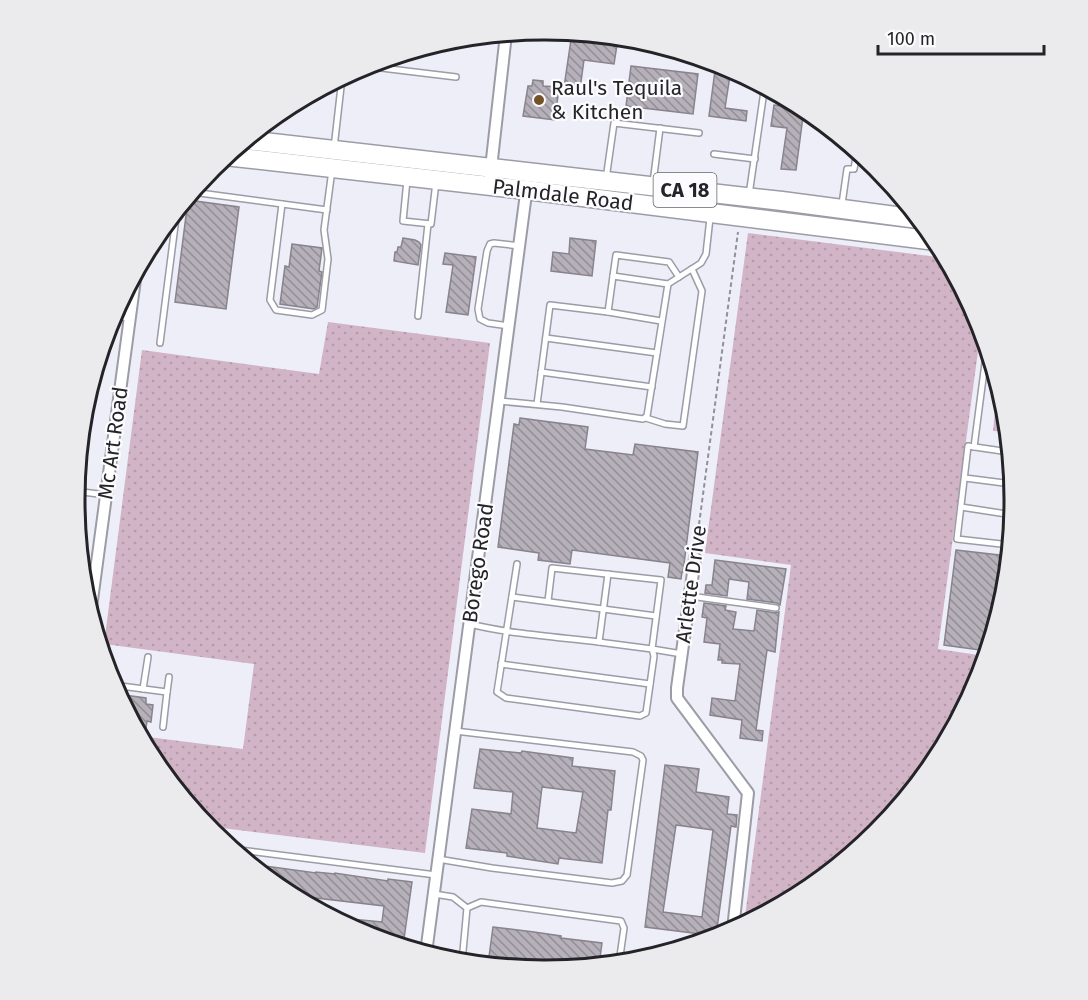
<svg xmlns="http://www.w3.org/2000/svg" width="1088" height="1000" viewBox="0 0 1088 1000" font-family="'Fira Sans',sans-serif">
	<defs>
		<pattern id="grass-dots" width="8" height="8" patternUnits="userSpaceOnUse" patternTransform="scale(1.5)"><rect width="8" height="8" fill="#d2b4c7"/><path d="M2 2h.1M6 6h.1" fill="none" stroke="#b49bab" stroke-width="1.8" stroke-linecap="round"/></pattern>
		<pattern id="building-back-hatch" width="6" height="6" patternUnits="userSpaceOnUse" patternTransform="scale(1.5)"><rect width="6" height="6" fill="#b5b0b9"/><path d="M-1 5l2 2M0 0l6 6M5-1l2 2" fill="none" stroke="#938f96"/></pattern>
	</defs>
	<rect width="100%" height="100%" fill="#edeef8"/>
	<g fill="url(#grass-dots)">
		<polygon points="748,233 945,258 978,320 981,329 938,649 985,656 978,680 935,761 876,833 805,891 744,924 791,565 705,553"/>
		<polygon points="328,322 490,343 425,853 206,826 153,761 140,736 243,749 254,664 104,644 142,350 319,374"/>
		<polygon points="998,384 1005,409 1007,432 993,431"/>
	</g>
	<g fill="url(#building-back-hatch)" stroke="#88838c" stroke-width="1.5" fill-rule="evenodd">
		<polygon points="572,33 603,37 602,43 617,45 614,64 584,60 580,89 564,87"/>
		<polygon points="716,63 731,69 725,108 747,111 746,121 709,116"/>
		<polygon points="631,66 698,74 693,114 626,106"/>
		<polygon points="533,80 543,81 543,86 559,87 555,120 523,116 528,86 532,86"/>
		<polygon points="774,105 804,109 796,170 781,169 787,128 771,126"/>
		<polygon points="188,200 239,207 226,309 175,302"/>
		<polygon points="403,238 415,240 419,242 421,245 418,265 394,261 395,252 397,252 398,247 401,247"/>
		<polygon points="570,238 596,241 592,276 551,271 553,252 569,254"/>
		<polygon points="292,244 322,248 319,271 322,272 317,307 314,309 280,304 285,266 289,267"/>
		<polygon points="445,253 476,257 468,315 446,312 453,265 443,264"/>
		<polygon points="520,418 588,427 585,449 633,455 635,444 698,452 683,572 682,572 681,579 668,577 670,563 572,550 570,564 538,560 539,553 498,547 514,424 519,425"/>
		<polygon points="956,550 1008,556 1005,592 987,651 944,645"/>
		<polygon points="715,560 786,569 780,605 777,603 747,599 749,582 729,579 727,596 705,593 706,585 712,585"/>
		<polygon points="704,603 726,606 725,610 736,612 733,629 754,631 757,610 775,613 779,612 775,652 767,650 756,730 763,731 762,741 740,738 742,720 710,715 712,698 735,701 740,664 722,663 722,660 718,660 720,644 704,642 707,618 702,617"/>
		<polygon points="124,695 146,698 146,704 153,705 151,722 147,721 146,728 135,727 123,704"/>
		<path d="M 480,749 L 521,753 L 522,751 L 573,758 L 572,766 L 615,771 L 611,810 L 608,810 L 602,863 L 559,858 L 558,864 L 507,856 L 507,853 L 466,848 L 472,809 L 511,814 L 513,792 L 474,788 ZM 542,787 L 583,792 L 576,833 L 537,828 Z"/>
		<path d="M 665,765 L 699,769 L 696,792 L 729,797 L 727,814 L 737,815 L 736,827 L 731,826 L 716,936 L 645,927 ZM 676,825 L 713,830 L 702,917 L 663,912 Z"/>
		<polygon points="251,864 316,873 316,872 335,874 335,873 388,881 388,879 412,882 403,946 364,934 331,917 382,922 384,906 290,895 283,891"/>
		<polygon points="493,927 534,932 561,936 561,938 602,943 599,965 544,970 488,964"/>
	</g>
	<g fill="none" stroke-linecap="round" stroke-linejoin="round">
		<defs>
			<g id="service">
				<polyline points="365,66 456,77"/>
				<polyline points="334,148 342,78"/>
				<polyline points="714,154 755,159"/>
				<polyline points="606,179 614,123 699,133"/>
				<polyline points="407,180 403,221 431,224 436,182"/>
				<polyline points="653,183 660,128"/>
				<polyline points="192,192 327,210"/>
				<polyline points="749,195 764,91 767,89"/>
				<polyline points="282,204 270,300 276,310 312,315 322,310 328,259 324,230 332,170"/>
				<polyline points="842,204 847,169 854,169 857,151"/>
				<polyline points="613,276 616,255 669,262 679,277"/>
				<polyline points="608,312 661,321"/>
				<polyline points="112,316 130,318"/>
				<polyline points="418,316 428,224"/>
				<polyline points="509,326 488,323 480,319 478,309 487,251 490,244 494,243 520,246"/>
				<polyline points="546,338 657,353"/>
				<polyline points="160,343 177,210"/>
				<polyline points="541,372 652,387"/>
				<polyline points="499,401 562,407 643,419 647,416 668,284 701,263 706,254 710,218"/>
				<polyline points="537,404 550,305 608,312 613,276 668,284"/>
				<polyline points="646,418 665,424 683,426 702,291 692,269"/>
				<polyline points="974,447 987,348"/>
				<polyline points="1009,452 968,446 957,539 1010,545"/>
				<polyline points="965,478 1012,484"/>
				<polyline points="75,491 106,495"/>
				<polyline points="961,507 1013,515"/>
				<polyline points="76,521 80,491"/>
				<polyline points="690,596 776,608"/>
				<polyline points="512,597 656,616"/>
				<polyline points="548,601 552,568 661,580 652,649 682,654"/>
				<path d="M 470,624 C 510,634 557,637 599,642 L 606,643 L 652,649 L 654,656 L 646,713 L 640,716 L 506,698 L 497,692 L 517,564"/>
				<polyline points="599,642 608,574"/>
				<polyline points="501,664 650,684"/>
				<polyline points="113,685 167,692 163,727"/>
				<polyline points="143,689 148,657"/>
				<polyline points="167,692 169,677"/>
				<polyline points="232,849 436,875"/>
				<polyline points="438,859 492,868 612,883 622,881 627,875 643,760 641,756 633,752 455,731"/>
				<polyline points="434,894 453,897 467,908"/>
				<polyline points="648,951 662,953"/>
				<polyline points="462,962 467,908 481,902 621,921 624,928 619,963"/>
			</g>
			<g id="minor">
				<polyline points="489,186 506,34"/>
				<polyline points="695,558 677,688 677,698 748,793 733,929"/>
				<polyline points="90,615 136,272"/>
				<polyline points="426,953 527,186"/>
			</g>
			<g id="trunk">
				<polyline points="246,140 782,201 918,219"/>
				<polyline points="225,156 526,190 936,241"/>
			</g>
		</defs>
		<use href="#service" stroke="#9b9ca6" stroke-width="8"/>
		<use href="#minor" stroke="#9b9ca6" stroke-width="14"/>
		<use href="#trunk" stroke="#9b9ca6" stroke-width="21"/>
		<polyline stroke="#919299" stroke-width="2" stroke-dasharray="4.5 3" stroke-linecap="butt" points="696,547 738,232"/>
		<use href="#service" stroke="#fff" stroke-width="5"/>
		<use href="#minor" stroke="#fff" stroke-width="10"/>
		<use href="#trunk" stroke="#fff" stroke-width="18"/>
	</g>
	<circle fill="#735129" stroke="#fcfcfe" stroke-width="2" cx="539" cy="100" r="6"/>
	<g text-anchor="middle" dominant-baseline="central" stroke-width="4.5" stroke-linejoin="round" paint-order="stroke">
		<rect fill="#fcfcfe" stroke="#656568" stroke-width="1.5" x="653.5" y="173" width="63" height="34" rx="4.5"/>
		<g font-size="20" font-weight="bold" fill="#242428">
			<text x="685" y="190">CA 18</text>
		</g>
		<g font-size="21" fill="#242428" stroke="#fcfcfe" text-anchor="start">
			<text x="551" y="88">Raul's Tequila<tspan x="551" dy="24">&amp; Kitchen</tspan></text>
		</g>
		<g font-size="21" fill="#242428" stroke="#fcfcfe">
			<text transform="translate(563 195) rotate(7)">Palmdale Road</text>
			<text transform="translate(113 443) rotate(-82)">Mc Art Road</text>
			<text transform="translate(478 563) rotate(-82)">Borego Road</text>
			<text transform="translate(691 584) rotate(-82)">Arlette Drive</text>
		</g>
	</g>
	<path d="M0 0H1088V1000H0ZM544 40H545A459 459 0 0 1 1004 499V501A459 459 0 0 1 545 960H544A459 459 0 0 1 85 501V499A459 459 0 0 1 544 40Z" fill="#ebebed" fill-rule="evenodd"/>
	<path fill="none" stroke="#242428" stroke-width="3" d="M544 40H545A459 459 0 0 1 1004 499V501A459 459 0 0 1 545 960H544A459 459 0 0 1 85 501V499A459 459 0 0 1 544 40Z"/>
	<path d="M878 45v9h166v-9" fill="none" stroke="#242428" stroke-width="3"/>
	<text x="887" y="45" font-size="18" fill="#242428" stroke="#fcfcfe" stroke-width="4.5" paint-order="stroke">100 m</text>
</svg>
